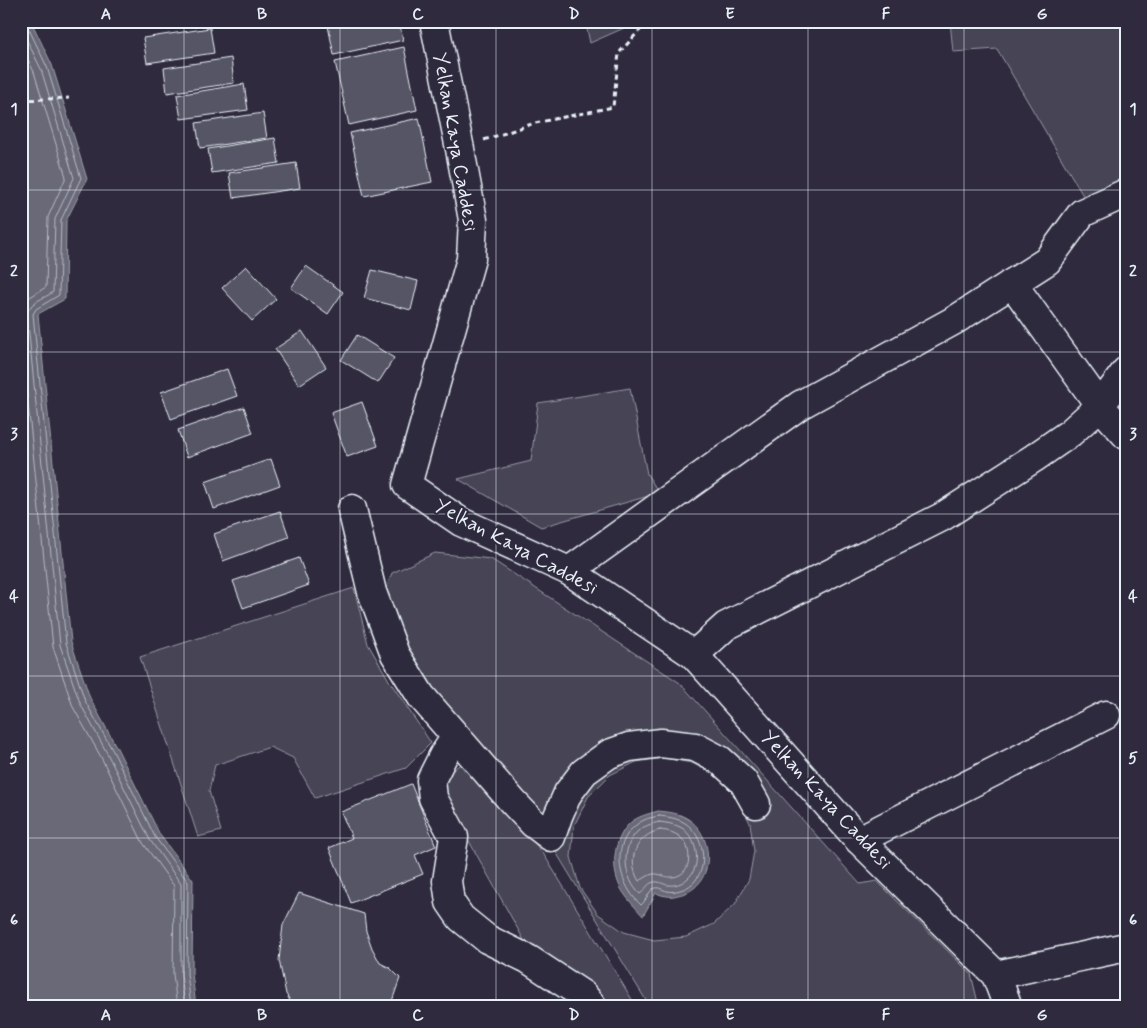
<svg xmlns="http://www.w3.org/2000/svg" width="1147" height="1028" viewBox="0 0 1147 1028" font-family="Mynerve,sans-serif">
	<rect width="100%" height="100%" fill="#2f2a3d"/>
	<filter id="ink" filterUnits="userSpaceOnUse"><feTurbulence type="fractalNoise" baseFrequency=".02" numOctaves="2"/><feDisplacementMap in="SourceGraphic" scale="10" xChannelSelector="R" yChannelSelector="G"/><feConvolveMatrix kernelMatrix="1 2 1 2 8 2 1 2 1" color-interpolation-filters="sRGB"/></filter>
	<g filter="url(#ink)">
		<g fill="#464455" stroke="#979aa6" fill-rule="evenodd">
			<polygon points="591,21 640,21 590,43 586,24"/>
			<polygon points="950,21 1126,21 1126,180 1085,199 997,49 953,52"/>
			<polygon points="630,388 647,474 659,493 541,527 458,479 531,461 538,403"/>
			<path d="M 435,553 L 491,559 L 680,683 L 860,884 L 877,881 L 971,974 L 979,1007 L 650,1007 L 534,816 L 424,692 L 384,594 L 392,573 ZM 664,758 L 692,763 L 717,776 L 737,797 L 750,823 L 754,851 L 749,879 L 735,904 L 714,924 L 686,937 L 654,940 L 624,932 L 598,914 L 580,888 L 571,857 L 574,826 L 588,797 L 610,775 L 636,762 Z"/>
			<polygon points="354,588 368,644 390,682 431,743 406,768 315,798 293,758 270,747 215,765 209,791 221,831 198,837 140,657"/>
			<polygon points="464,761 543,853 636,1006 617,1007 530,951 444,796 447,775"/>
		</g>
		<g fill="#696978" stroke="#9c9fab">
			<polygon points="21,21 31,21 52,65 87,179 66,221 65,299 38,314 71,642 90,698 117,748 160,835 193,880 192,973 196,1007 21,1007"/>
			<path d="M 658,811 C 669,812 679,813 688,819 C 716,836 715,889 678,895 C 675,896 671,897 667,896 C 663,896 659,894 656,893 L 643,916 C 636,908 628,900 623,892 C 610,872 612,840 630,823 C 638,816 648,814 658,811 Z"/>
		</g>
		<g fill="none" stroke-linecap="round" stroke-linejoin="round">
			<g stroke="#b5bbc5" stroke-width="1">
				<polyline points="26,21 27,25 47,67 81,178 61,220 59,295 36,309 33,314 66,643 85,701 113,751 155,837 188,882 187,974 191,1007"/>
				<path d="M 21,28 L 41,69 L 74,178 L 55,219 L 53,292 C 44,299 30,301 27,314 L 60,645 L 80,703 L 107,753 L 150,840 L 181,884 L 181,974 L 185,1007"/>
				<polyline points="21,45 34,72 66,177 48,217 46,287 27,299 21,306"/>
				<polyline points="21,335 53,647 73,707 101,757 143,843 174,886 173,974 177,1007"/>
				<path d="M 659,816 C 668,817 677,818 685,823 C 704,835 710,868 692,884 C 686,889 674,893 667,891 C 663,890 659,887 655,888 C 649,889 646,902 641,905 C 616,882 609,838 644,820 C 648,818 654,817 659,816 Z"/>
				<path d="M 659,822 C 667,823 675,824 682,828 C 697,838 703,866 687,879 C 683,883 675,886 669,885 C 664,885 660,881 654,882 C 647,883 645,891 640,894 C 624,879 620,849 637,832 C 643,826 651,824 659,822 Z"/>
				<path d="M 660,830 C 671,831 680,834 686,844 C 692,857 689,876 672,877 C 665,878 660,873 653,874 C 648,875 644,879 639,881 C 626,860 636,835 660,830 Z"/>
			</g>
		</g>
		<g fill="#575565" stroke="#e8f1f8">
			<polygon points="327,21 399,21 403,40 334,55"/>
			<polygon points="210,28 214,53 147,63 143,38"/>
			<polygon points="404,47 417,110 349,125 335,62"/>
			<polygon points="231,58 234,83 167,93 164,68"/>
			<polygon points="244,84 248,110 181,119 177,95"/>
			<polygon points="263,113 267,138 200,148 196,123"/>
			<polygon points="419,118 432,182 364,196 350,133"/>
			<polygon points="275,138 279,163 212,173 208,149"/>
			<polygon points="296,163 300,188 233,198 229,173"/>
			<polygon points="246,266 276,299 252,321 222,288"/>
			<polygon points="306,266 343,292 328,314 291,288"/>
			<polygon points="372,270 418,281 411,310 364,298"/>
			<polygon points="302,331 326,367 299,385 275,349"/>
			<polygon points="357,335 394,358 378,383 341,360"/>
			<polygon points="227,369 237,396 171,419 161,392"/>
			<polygon points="362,402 378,446 347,457 331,413"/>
			<polygon points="244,407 253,433 187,457 178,430"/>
			<polygon points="271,459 280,485 214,509 205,482"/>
			<polygon points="280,511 289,537 223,561 214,534"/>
			<polygon points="299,558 309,585 243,608 233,581"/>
			<polygon points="411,784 436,846 415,855 423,874 351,903 329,848 352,838 341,812"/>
			<polygon points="299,893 364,914 366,931 372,948 380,963 390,968 400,978 390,1007 294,1007 286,994 279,960 283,925"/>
		</g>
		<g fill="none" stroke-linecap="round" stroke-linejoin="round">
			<defs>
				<g id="minor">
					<polyline points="434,21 460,149 473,220 471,259 407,485 461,522 569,571 694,655 859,840 996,975 1126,947"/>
					<polyline points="1012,283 1100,406 1126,435"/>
					<polyline points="352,509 372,592 395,654 421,696 513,802 534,824 551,837 558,816 568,793 584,772 609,754 629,747 661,743 695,747 720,760 743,781 756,804"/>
					<polyline points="569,571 800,405 955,320 1047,261 1082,213 1126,193"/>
					<polyline points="694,655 726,626 942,517 1034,458 1070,433 1100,406 1126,371"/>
					<polyline points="456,737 443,756 431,780 433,798 454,837 447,881 450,902 461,918 487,939 528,959 583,995 593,1007"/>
					<polyline points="859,840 1106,715"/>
					<polyline points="996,975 1008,1007"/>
				</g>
			</defs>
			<use href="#minor" stroke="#e8f1f8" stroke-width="31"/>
			<g stroke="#e8f1f8" stroke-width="3" stroke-dasharray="5 4" stroke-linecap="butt">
				<polyline points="21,100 69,98"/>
				<polyline points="484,140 535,123 613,107 619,53 640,30 650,21"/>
			</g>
			<use href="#minor" stroke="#2f2a3d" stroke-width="28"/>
		</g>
	</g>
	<path fill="none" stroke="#e8f1f8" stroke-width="1" stroke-opacity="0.55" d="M 184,21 L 184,1007M 340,21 L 340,1007M 496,21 L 496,1007M 652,21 L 652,1007M 808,21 L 808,1007M 964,21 L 964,1007M 21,190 L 1126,190M 21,352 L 1126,352M 21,514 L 1126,514M 21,676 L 1126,676M 21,838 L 1126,838"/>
	<g text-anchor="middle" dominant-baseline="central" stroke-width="4" stroke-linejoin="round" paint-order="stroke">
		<g font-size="20" fill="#e8f1f8" stroke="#2f2a3d">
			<text transform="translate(455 142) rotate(80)">Yelkan Kaya Caddesi</text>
			<text transform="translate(516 547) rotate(28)">Yelkan Kaya Caddesi</text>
			<text transform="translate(826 800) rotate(47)">Yelkan Kaya Caddesi</text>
		</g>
	</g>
	<rect width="1147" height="1028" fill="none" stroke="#2f2a3d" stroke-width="55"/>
	<rect x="28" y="28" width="1092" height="972" fill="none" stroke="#e8f1f8" stroke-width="2"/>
	<g font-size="16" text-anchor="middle" font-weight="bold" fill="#e8f1f8">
		<text x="106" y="19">A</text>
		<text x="262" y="19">B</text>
		<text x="418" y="19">C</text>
		<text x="574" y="19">D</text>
		<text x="730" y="19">E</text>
		<text x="886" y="19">F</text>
		<text x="1042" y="19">G</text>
		<text x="14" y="114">1</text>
		<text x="1133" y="114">1</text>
		<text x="14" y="276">2</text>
		<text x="1133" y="276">2</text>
		<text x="14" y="439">3</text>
		<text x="1133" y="439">3</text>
		<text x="14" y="601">4</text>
		<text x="1133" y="601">4</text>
		<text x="14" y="763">5</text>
		<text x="1133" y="763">5</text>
		<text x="14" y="925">6</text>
		<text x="1133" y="925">6</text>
		<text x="106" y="1020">A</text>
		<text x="262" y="1020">B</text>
		<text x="418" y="1020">C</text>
		<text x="574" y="1020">D</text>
		<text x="730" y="1020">E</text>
		<text x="886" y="1020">F</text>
		<text x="1042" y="1020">G</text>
	</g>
</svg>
